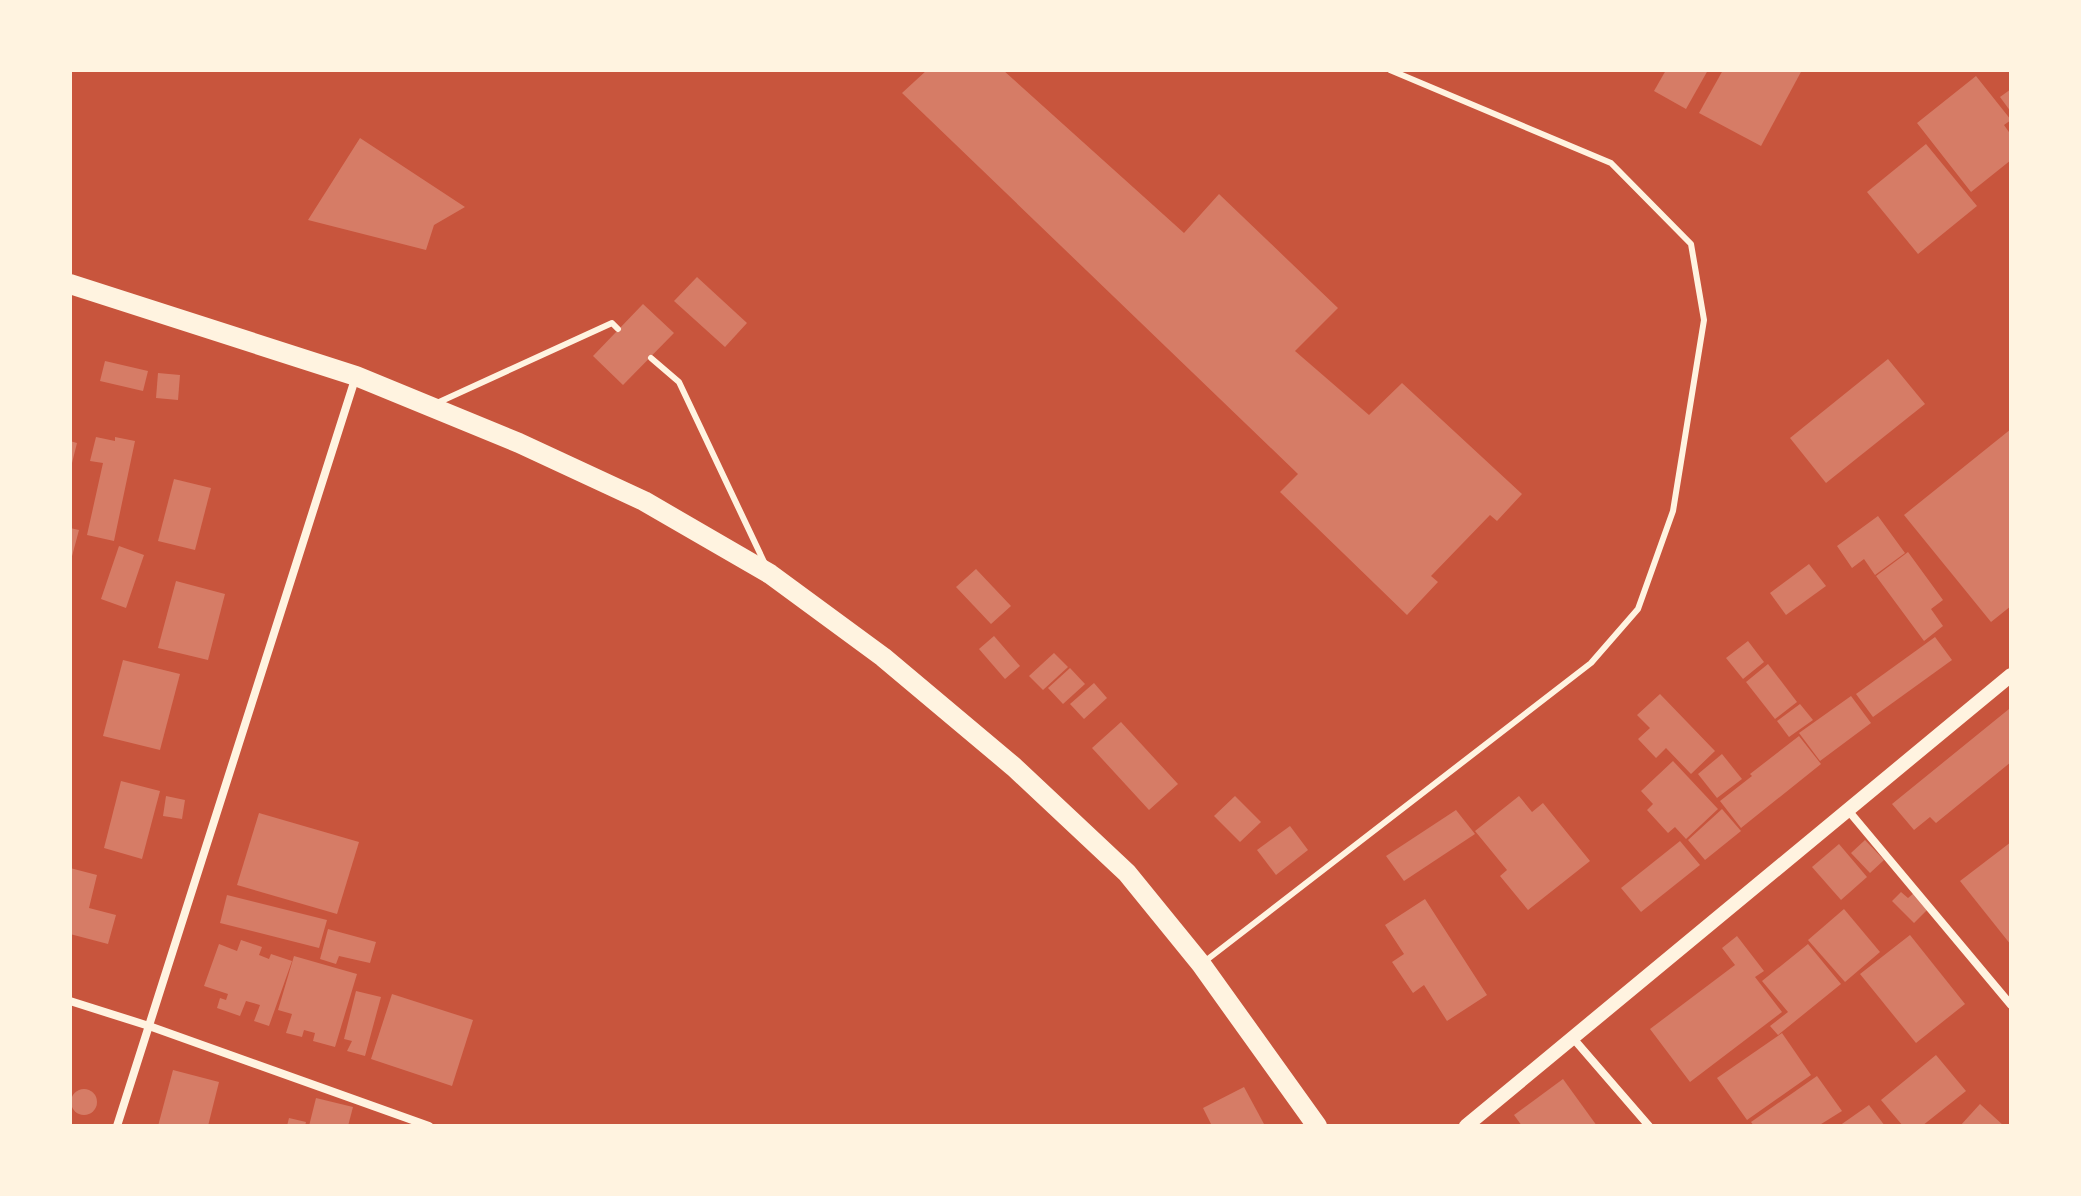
<svg xmlns="http://www.w3.org/2000/svg" width="2081" height="1196" viewBox="0 0 2081 1196" font-family="'Nunito Sans',sans-serif">
	<rect width="100%" height="100%" fill="#c8553d"/>
	<g fill="#d67c66">
		<polygon points="927,70 1003,70 1184,233 1219,194 1338,308 1295,351 1369,415 1402,383 1522,494 1497,521 1490,515 1431,576 1438,582 1407,615 1280,492 1298,474 902,93"/>
		<polygon points="1666,70 1708,70 1686,109 1654,91"/>
		<polygon points="1723,70 1802,70 1761,146 1699,113"/>
		<polygon points="1976,76 2011,120 2004,125 2011,135 2011,160 1971,192 1917,123"/>
		<polygon points="2011,89 2011,112 2000,97"/>
		<polygon points="360,138 465,207 434,225 426,250 308,220"/>
		<polygon points="1926,144 1977,206 1918,254 1867,192"/>
		<polygon points="697,277 747,323 725,347 674,301"/>
		<polygon points="643,304 674,333 623,385 593,356"/>
		<polygon points="1888,359 1925,404 1826,483 1790,438"/>
		<polygon points="105,361 148,371 143,391 100,381"/>
		<polygon points="158,373 180,375 178,400 156,398"/>
		<polygon points="2011,429 2011,606 1991,622 1904,515"/>
		<polygon points="96,437 115,441 115,437 135,441 114,541 87,535 103,463 90,461"/>
		<polygon points="70,441 77,443 71,467 70,467"/>
		<polygon points="174,479 211,488 195,550 158,541"/>
		<polygon points="1878,516 1905,553 1875,575 1864,559 1852,568 1837,546"/>
		<polygon points="70,528 79,530 71,560 70,560"/>
		<polygon points="119,546 144,555 126,608 101,599"/>
		<polygon points="1908,552 1943,600 1931,609 1943,626 1924,641 1876,576"/>
		<polygon points="1809,564 1826,586 1786,615 1770,593"/>
		<polygon points="976,569 1011,606 991,624 956,587"/>
		<polygon points="176,581 225,594 208,660 158,648"/>
		<polygon points="994,636 1020,666 1005,679 979,649"/>
		<polygon points="1935,637 1952,660 1873,717 1856,694"/>
		<polygon points="1748,641 1764,662 1743,679 1726,658"/>
		<polygon points="1054,653 1068,667 1043,690 1029,676"/>
		<polygon points="123,660 180,674 160,750 103,736"/>
		<polygon points="1768,664 1797,702 1775,719 1746,682"/>
		<polygon points="1070,668 1085,684 1063,704 1048,688"/>
		<polygon points="1094,683 1107,698 1084,719 1070,704"/>
		<polygon points="1660,694 1715,751 1691,774 1666,748 1656,758 1638,739 1650,728 1637,715"/>
		<polygon points="1851,696 1871,723 1820,761 1799,733"/>
		<polygon points="1800,704 1813,720 1789,737 1777,721"/>
		<polygon points="2009,709 2011,762 1936,823 1930,817 1914,830 1892,804"/>
		<polygon points="1121,722 1178,784 1149,810 1092,748"/>
		<polygon points="1799,736 1821,764 1741,828 1720,801 1752,776 1750,774"/>
		<polygon points="1722,754 1742,779 1717,798 1698,774"/>
		<polygon points="1673,761 1718,809 1686,839 1675,827 1668,833 1647,810 1653,804 1641,791"/>
		<polygon points="121,781 160,791 142,859 104,848"/>
		<polygon points="166,796 185,800 182,819 163,816"/>
		<polygon points="1235,796 1261,822 1240,842 1214,816"/>
		<polygon points="1519,796 1532,812 1543,803 1590,861 1528,910 1500,876 1507,870 1475,831"/>
		<polygon points="1722,809 1741,831 1705,860 1688,840"/>
		<polygon points="1456,810 1475,834 1404,881 1386,856"/>
		<polygon points="259,813 359,842 337,914 237,885"/>
		<polygon points="1290,826 1308,850 1276,875 1257,850"/>
		<polygon points="1865,840 1884,860 1870,873 1851,853"/>
		<polygon points="1680,841 1700,865 1641,912 1621,888"/>
		<polygon points="2011,842 2011,945 1960,881"/>
		<polygon points="1839,844 1867,877 1841,900 1812,867"/>
		<polygon points="70,868 97,875 89,908 116,915 108,944 70,934"/>
		<polygon points="1901,892 1908,898 1914,893 1929,908 1914,923 1892,901"/>
		<polygon points="227,895 327,920 319,948 220,923"/>
		<polygon points="1425,899 1487,995 1447,1021 1424,985 1413,993 1392,962 1404,954 1385,925"/>
		<polygon points="1844,909 1880,952 1845,982 1808,940"/>
		<polygon points="328,929 376,942 370,963 339,956 336,964 320,959"/>
		<polygon points="1910,935 1965,1004 1916,1043 1860,974"/>
		<polygon points="1737,936 1764,971 1755,977 1782,1012 1690,1082 1650,1029 1735,965 1722,948"/>
		<polygon points="241,940 262,947 259,955 269,959 271,954 292,961 269,1026 254,1021 260,1005 246,1001 240,1016 217,1008 220,998 226,1000 228,994 204,986 219,944 237,951"/>
		<polygon points="1808,944 1841,984 1778,1035 1770,1026 1788,1012 1762,981"/>
		<polygon points="294,956 357,974 335,1047 313,1041 315,1033 304,1030 302,1037 286,1033 292,1014 278,1010"/>
		<polygon points="356,991 381,997 365,1056 347,1051 352,1041 344,1039"/>
		<polygon points="392,994 473,1020 452,1086 371,1059"/>
		<polygon points="1782,1033 1811,1075 1747,1120 1717,1078"/>
		<polygon points="1936,1055 1966,1091 1922,1126 1903,1126 1881,1100"/>
		<polygon points="173,1070 219,1082 208,1126 158,1126"/>
		<polygon points="1817,1076 1842,1111 1818,1126 1754,1126 1751,1122"/>
		<polygon points="1563,1079 1597,1126 1522,1126 1514,1115"/>
		<polygon points="1244,1087 1264,1124 1212,1126 1203,1108"/>
		<circle cx="84" cy="1102" r="13"/>
		<polygon points="316,1098 353,1107 348,1126 309,1126"/>
		<polygon points="1980,1104 2004,1126 1960,1126"/>
		<polygon points="1869,1105 1885,1126 1839,1126"/>
		<polygon points="289,1118 306,1122 305,1126 287,1126"/>
	</g>
	<g fill="none" stroke-linecap="round" stroke-linejoin="round">
		<g stroke="#fff3e0" stroke-width="6">
			<polyline points="651,358 679,382 765,564"/>
			<polyline points="437,403 612,323 618,329"/>
			<polyline points="1204,962 1591,663 1638,609 1673,511 1704,320 1691,244 1611,163 1390,70"/>
		</g>
		<g stroke="#fff3e0" stroke-width="8">
			<polyline points="1847,809 2011,1005"/>
			<polyline points="70,1001 149,1026 429,1126"/>
			<polyline points="1572,1037 1649,1126"/>
			<polyline points="117,1126 356,376"/>
		</g>
		<polyline stroke="#fff3e0" stroke-width="14" points="1466,1126 2011,675"/>
		<polyline stroke="#fff3e0" stroke-width="20" points="70,284 356,376 519,443 644,501 770,574 883,657 1014,767 1127,873 1201,964 1317,1126"/>
	</g>
	<rect width="2081" height="1196" fill="none" stroke="#fff3e0" stroke-width="144"/>
</svg>
